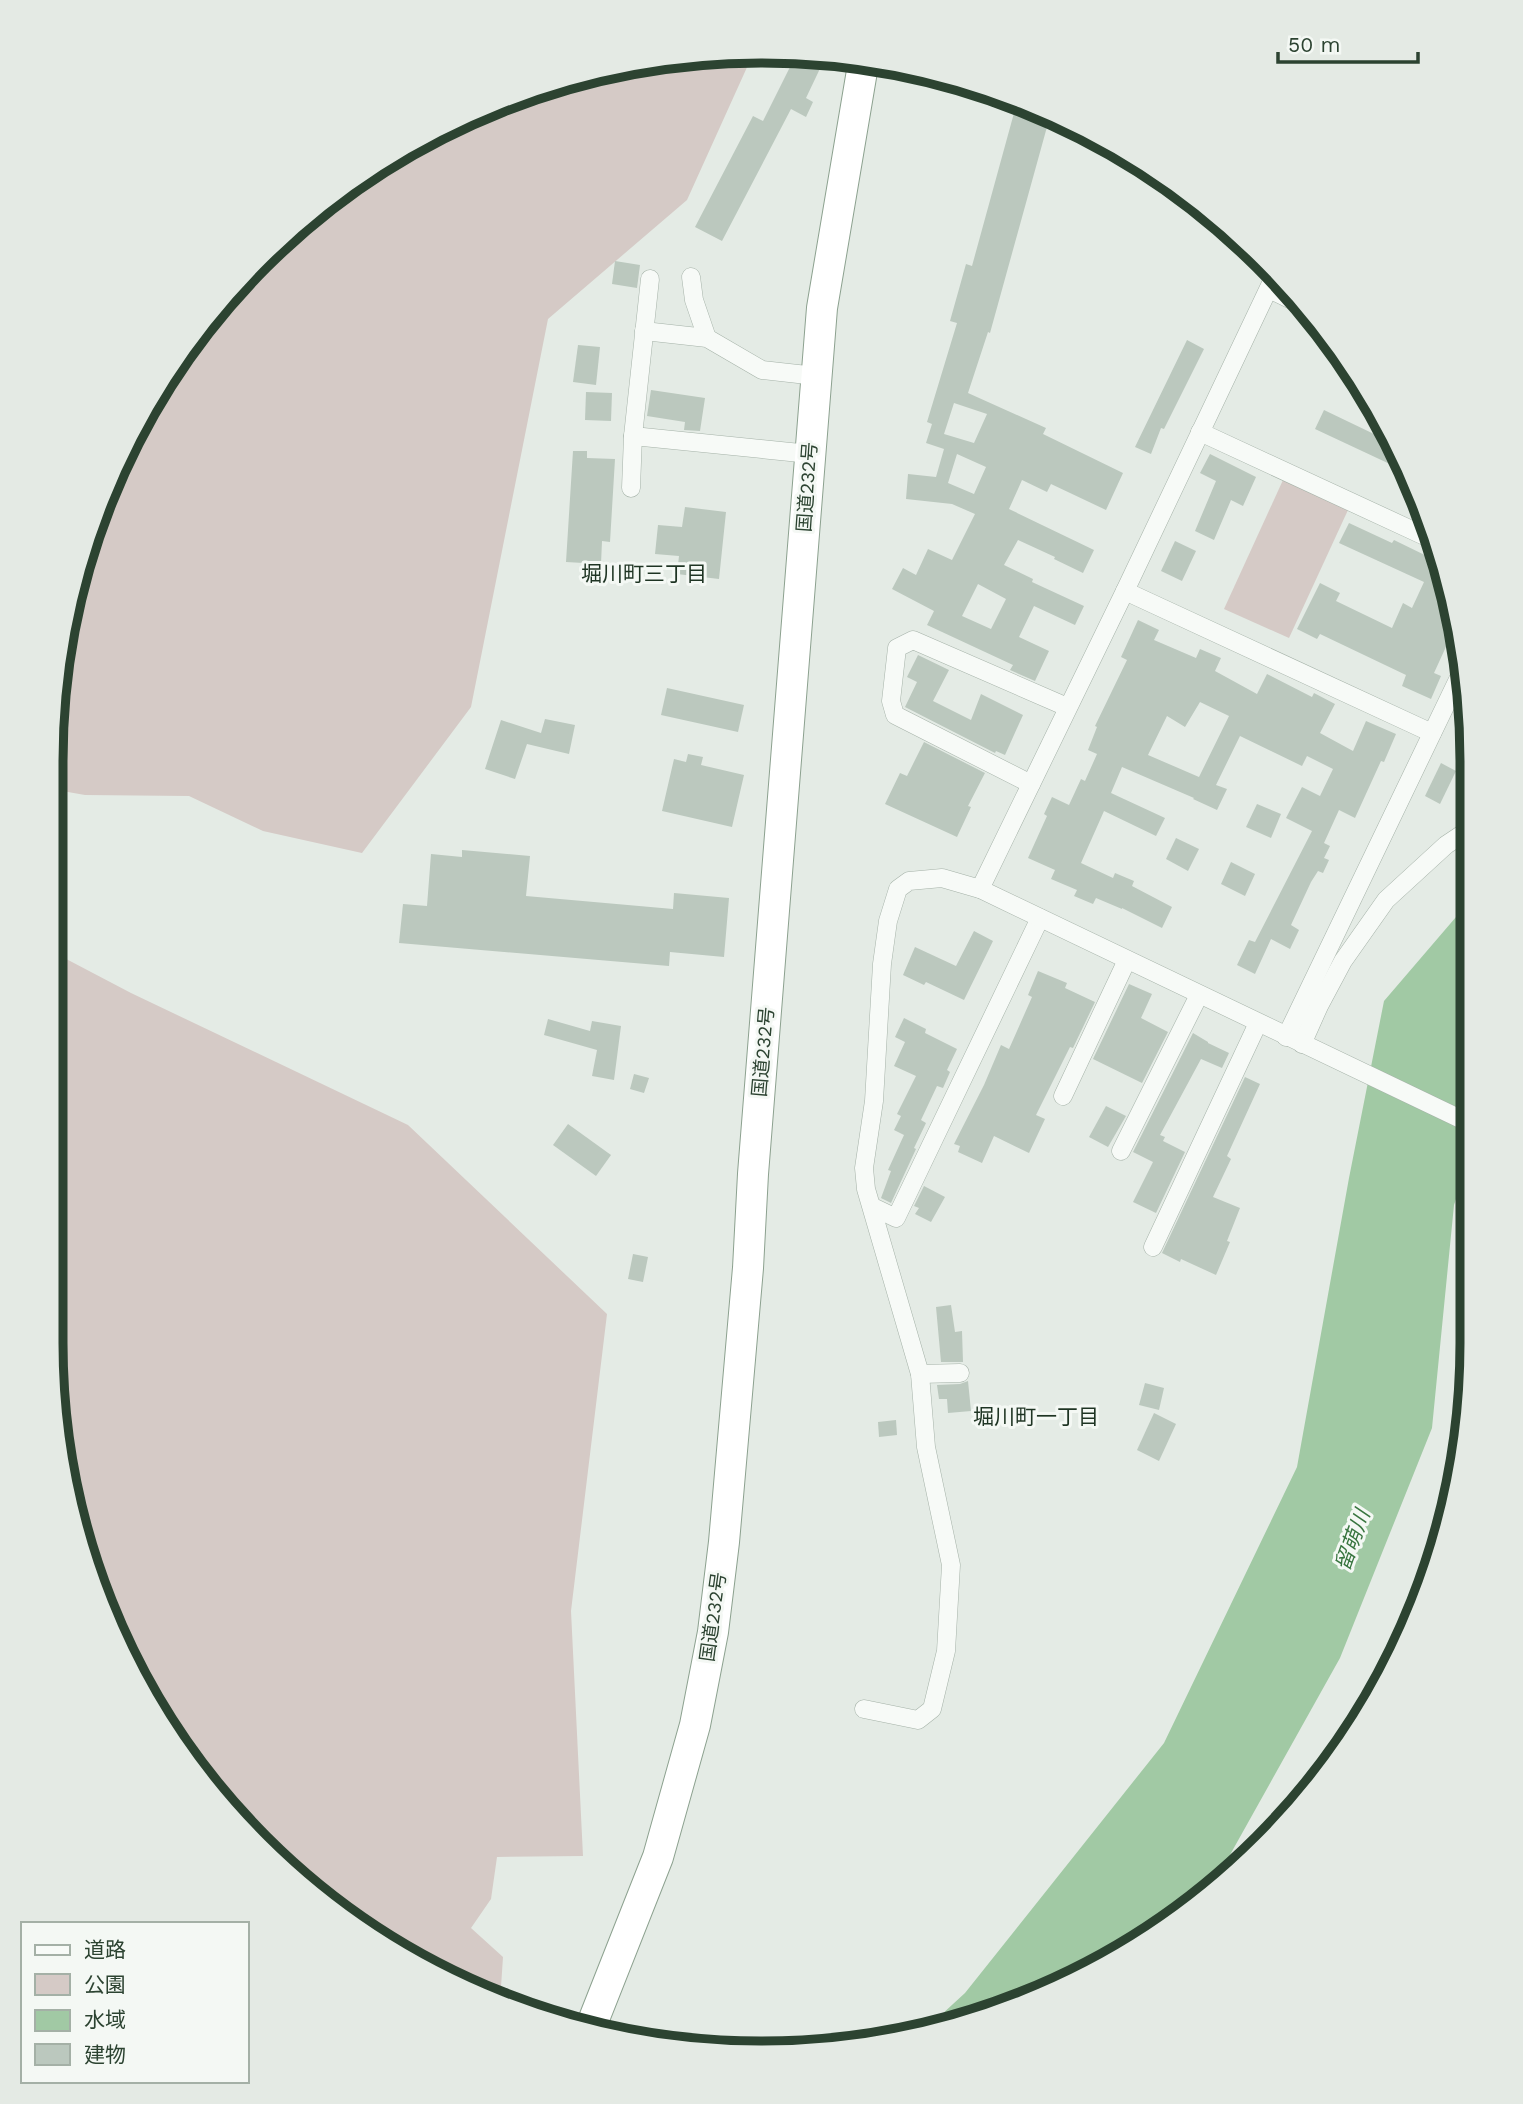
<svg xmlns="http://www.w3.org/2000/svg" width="1523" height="2104" viewBox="0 0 1523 2104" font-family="'Work Sans','Noto Sans JP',sans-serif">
	<rect width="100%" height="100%" fill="#e4ebe5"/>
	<g fill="#d5cac6">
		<polygon points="715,52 753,54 687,200 548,319 471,707 362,853 263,831 189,796 85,795 51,789 51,761 75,578 105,489 170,367 227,293 329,198 447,124 577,75"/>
		<polygon points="1283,480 1348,510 1289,638 1224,609"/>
		<polygon points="51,951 131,993 408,1125 607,1314 571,1611 583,1856 497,1857 491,1899 471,1928 503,1957 500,2002 447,1980 293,1877 170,1737 105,1615 75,1527 51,1343 51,1009 53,1008 51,1006"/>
	</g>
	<polygon fill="#a1c9a4" points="1468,903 1469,1160 1454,1205 1432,1428 1340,1658 1226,1862 1195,1906 1034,1999 928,2027 965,1993 1164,1743 1297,1467 1349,1178 1384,1001"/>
	<g fill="#bbc8be" fill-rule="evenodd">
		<polygon points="796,55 826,56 806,98 813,102 806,117 791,109 722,241 695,227 753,116 763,121"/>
		<path d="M 1025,104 L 1050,116 L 990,333 L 988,332 L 968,393 L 1046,428 L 1043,434 L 1123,473 L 1106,510 L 1051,484 L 1047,492 L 1022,480 L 1009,509 L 1094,550 L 1083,573 L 1054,559 L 1055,557 L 1018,540 L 1004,565 L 1033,579 L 1032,582 L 1084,606 L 1075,625 L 1034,606 L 1019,637 L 1049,651 L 1035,681 L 1010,670 L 1013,665 L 927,625 L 934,611 L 892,589 L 903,568 L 916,575 L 928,549 L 952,560 L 975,514 L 952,504 L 906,499 L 908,474 L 936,477 L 944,449 L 926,443 L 932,424 L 927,422 L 957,323 L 950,321 L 966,264 L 972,266 L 1014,113 L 1022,115 ZM 954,403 L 987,414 L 974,443 L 944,434 ZM 957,454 L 986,467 L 974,494 L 948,483 ZM 978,584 L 1006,599 L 991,629 L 962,616 Z"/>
		<polygon points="615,261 640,265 637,288 612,284"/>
		<polygon points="1187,340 1204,349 1164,429 1161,428 1151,454 1135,447"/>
		<polygon points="578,345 600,347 596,385 573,382"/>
		<polygon points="651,390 705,398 700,431 684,430 685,422 647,416"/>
		<polygon points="586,392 612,393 611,421 585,420"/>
		<polygon points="1324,410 1374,434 1379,422 1409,473 1315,429"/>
		<polygon points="573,451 587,451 587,458 615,459 610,542 602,541 601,564 566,562"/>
		<polygon points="1210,454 1256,477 1243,506 1231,500 1214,540 1195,531 1216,481 1200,473"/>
		<polygon points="685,507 726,512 719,579 677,574 679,556 655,554 658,525 682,527"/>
		<polygon points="1349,523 1392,543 1394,540 1437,561 1455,627 1434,673 1441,676 1431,699 1402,686 1406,675 1320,634 1317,639 1297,629 1320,583 1340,593 1336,601 1392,628 1403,603 1412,608 1424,582 1339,543"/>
		<polygon points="1175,541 1196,551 1182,581 1161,571"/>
		<path d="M 1138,620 L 1159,630 L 1154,640 L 1196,658 L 1200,649 L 1221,658 L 1215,671 L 1257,694 L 1267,674 L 1312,697 L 1314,693 L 1335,704 L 1320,733 L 1353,751 L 1366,721 L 1396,734 L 1384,762 L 1381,761 L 1355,818 L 1339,810 L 1324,843 L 1330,846 L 1324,858 L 1329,860 L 1323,873 L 1318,871 L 1311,882 L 1291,925 L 1299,930 L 1290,949 L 1271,939 L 1255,974 L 1237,965 L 1249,940 L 1255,942 L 1312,831 L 1286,818 L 1302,787 L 1320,796 L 1333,769 L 1307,756 L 1302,766 L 1240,736 L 1216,785 L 1227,789 L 1217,810 L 1193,799 L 1194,798 L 1122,767 L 1111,793 L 1165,818 L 1156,836 L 1104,811 L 1081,863 L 1113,878 L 1115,873 L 1134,881 L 1132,886 L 1172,907 L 1162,928 L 1122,908 L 1122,909 L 1096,898 L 1093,904 L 1074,896 L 1077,890 L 1051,879 L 1055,870 L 1028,858 L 1047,816 L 1044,814 L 1052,797 L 1069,805 L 1081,779 L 1085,781 L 1097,754 L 1088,750 L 1097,727 L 1095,726 L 1127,660 L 1121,657 ZM 1200,702 L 1229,716 L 1199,777 L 1148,755 L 1167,716 L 1185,727 Z"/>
		<polygon points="918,655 949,670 933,701 971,720 981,694 1023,715 1005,755 996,751 995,753 905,707 917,682 907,677"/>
		<polygon points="667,688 744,705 738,732 661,715"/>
		<polygon points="545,719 575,725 569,754 527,744 515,779 485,769 501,720 541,733"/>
		<polygon points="924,742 985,773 968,806 971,807 957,837 885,804 900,773 907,776"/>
		<polygon points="688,754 703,757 701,765 744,775 732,827 662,811 674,759 686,762"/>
		<polygon points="1441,763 1456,771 1440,804 1425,796"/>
		<polygon points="1257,804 1281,814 1271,838 1246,827"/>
		<polygon points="1176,838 1199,849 1188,871 1166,859"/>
		<polygon points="462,850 530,856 526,896 673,909 674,893 729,898 724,957 670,952 669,966 399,943 403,904 427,906 431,854 462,857"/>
		<polygon points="1231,862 1255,874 1245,896 1221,884"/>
		<polygon points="974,931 993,941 964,1000 926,982 924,985 903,975 915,947 956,966"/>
		<polygon points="1038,971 1067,983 1065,988 1095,1002 1073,1048 1070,1047 1036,1115 1045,1119 1029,1153 994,1136 982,1163 958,1152 960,1146 954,1144 984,1085 1001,1045 1009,1049 1032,997 1028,995"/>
		<polygon points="1129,984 1152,994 1141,1018 1168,1032 1142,1083 1093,1059"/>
		<polygon points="904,1018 926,1029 925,1033 957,1049 947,1070 950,1072 943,1088 937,1086 921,1120 926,1123 914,1148 916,1149 891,1203 881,1198 891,1171 888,1170 904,1135 894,1130 901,1116 897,1114 916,1076 894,1066 905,1042 895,1037"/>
		<polygon points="548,1019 590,1031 592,1021 621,1026 614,1080 592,1076 597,1050 544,1035"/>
		<polygon points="1193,1033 1208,1042 1208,1043 1229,1053 1222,1068 1201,1059 1160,1135 1165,1137 1163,1141 1185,1152 1156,1213 1133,1202 1153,1162 1133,1152"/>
		<polygon points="634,1074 649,1078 644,1093 630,1089"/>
		<polygon points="1245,1077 1260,1084 1227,1156 1231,1159 1213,1197 1240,1208 1227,1241 1230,1242 1216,1275 1181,1259 1180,1262 1162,1253"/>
		<polygon points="1106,1106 1126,1116 1108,1147 1089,1137"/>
		<polygon points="568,1124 611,1155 596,1176 553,1145"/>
		<polygon points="924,1186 945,1197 931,1222 915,1214 919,1208 914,1206"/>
		<polygon points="633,1254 648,1257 643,1282 628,1279"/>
		<polygon points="951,1305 955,1332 962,1331 963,1362 941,1362 936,1307"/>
		<polygon points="968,1381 971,1411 948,1413 947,1399 939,1399 937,1385 960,1384"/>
		<polygon points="1145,1383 1164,1388 1159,1410 1139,1405"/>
		<polygon points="1154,1413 1176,1424 1159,1461 1137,1450"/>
		<polygon points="896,1420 897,1435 879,1437 878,1422"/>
	</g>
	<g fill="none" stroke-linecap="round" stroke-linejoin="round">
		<defs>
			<g id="minor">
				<polyline points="691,277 694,300 707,338"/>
				<polyline points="1269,289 1304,306"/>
				<polyline points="644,331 707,338 762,370 816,376"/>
				<polyline points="1200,432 1431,539"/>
				<polyline points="633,436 810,454"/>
				<polyline points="631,488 633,436 650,279"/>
				<polyline points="1125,591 1432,733"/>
				<polyline points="1031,784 895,715 891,701 897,648 913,640 1067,707"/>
				<polyline points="980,889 1125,591 1275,275"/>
				<polyline points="1286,1037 1465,665"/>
				<polyline points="1302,1044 1319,1006 1343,961 1386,900 1446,845 1467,831"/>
				<polyline points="1063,1096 1127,960"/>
				<polyline points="1121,1151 1199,995"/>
				<polyline points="873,1207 896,1218 1040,918"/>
				<polyline points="1153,1247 1258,1023"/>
				<polyline points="920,1374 960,1373"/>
				<polyline points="864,1709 918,1720 932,1709 946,1651 951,1565 926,1447 920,1374 866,1189 864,1168 874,1101 882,964 888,921 898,889 909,881 942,878 980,889 1469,1123"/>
			</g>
			<polyline id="trunk" points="590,2029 658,1857 695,1725 713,1632 724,1542 748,1268 753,1174 822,308 864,59"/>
		</defs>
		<use href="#minor" stroke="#a5b2a8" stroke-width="19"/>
		<use href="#trunk" stroke="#8ca18f" stroke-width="32"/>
		<use href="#minor" stroke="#f7faf7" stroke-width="18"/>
		<use href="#trunk" stroke="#fff" stroke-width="30"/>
	</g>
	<g text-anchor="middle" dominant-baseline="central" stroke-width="6" stroke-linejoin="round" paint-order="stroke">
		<g font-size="19" fill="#2c4331" stroke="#f4f8f4">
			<text transform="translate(807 487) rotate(-86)">国道232号</text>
			<text transform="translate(763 1052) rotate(-85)">国道232号</text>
			<text transform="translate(713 1617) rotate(-82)">国道232号</text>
		</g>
		<g font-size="21" fill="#1e3423" stroke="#f4f8f4">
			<text x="644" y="573">堀川町三丁目</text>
			<text x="1036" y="1416">堀川町一丁目</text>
		</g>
		<g font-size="21" font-style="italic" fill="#38753f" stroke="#f4f8f4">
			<text transform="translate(1352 1540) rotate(-70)">留萌川</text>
		</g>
	</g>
	<path d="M0 0H1523V2104H0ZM761 63H762A698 698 0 0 1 1460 761V1343A698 698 0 0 1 762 2041H761A698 698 0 0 1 63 1343V761A698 698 0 0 1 761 63Z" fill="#e4eae4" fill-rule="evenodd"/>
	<path fill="none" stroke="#2c4331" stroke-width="9" d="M761 63H762A698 698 0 0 1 1460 761V1343A698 698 0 0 1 762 2041H761A698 698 0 0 1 63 1343V761A698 698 0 0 1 761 63Z"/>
	<rect x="21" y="1922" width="228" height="161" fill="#f4f8f4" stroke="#a4b0a6" stroke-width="2"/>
	<rect x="35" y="1945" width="35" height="10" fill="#f7faf7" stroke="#a4b0a6" stroke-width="2"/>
	<text x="84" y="1957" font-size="21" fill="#2c4331">道路</text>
	<rect x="35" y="1974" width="35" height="21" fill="#d5cac6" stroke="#a4b0a6" stroke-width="2"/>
	<text x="84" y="1992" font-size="21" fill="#2c4331">公園</text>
	<rect x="35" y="2010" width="35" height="21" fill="#a1c9a4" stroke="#a4b0a6" stroke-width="2"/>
	<text x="84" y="2027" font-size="21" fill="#2c4331">水域</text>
	<rect x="35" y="2044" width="35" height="21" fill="#bbc8be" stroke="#a4b0a6" stroke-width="2"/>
	<text x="84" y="2062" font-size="21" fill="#2c4331">建物</text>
	<path d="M1278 52v10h140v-10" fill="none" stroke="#2c4331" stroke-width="3.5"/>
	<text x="1288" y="52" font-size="21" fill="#2c4331" stroke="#f4f8f4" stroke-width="5" paint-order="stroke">50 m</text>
</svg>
